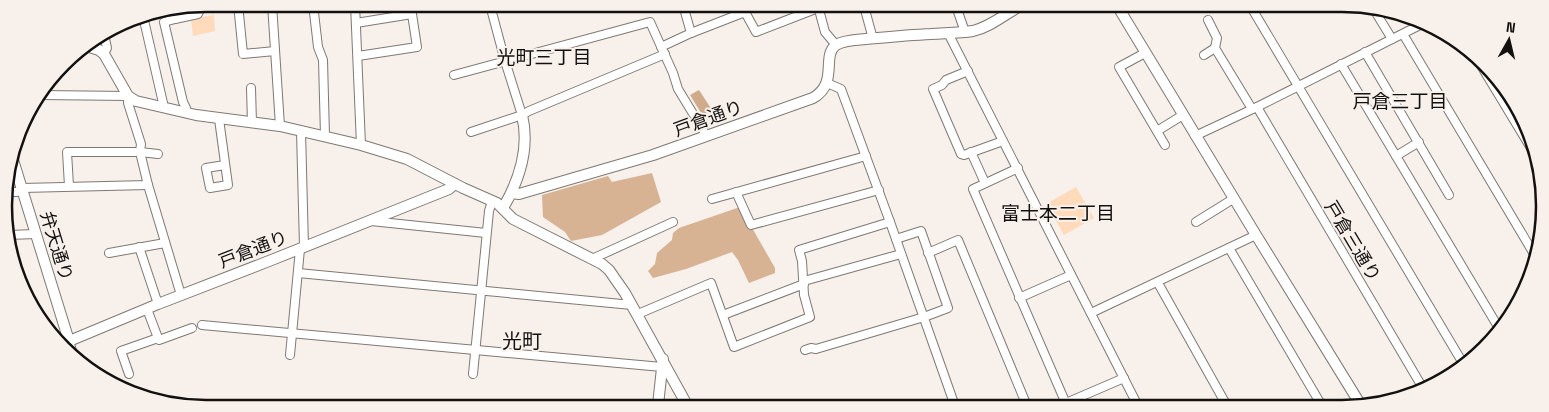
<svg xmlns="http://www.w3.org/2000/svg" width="1549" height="412" viewBox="0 0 1549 412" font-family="'Space Grotesk','Noto Sans JP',sans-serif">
	<rect width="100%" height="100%" fill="#f7f0eb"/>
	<g fill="#ffdabb">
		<polygon points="214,15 215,31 193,36 191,19"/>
		<polygon points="1076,187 1094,218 1064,235 1046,204"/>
	</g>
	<g fill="#d7b293">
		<polygon points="652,173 661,202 602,235 571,241 565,232 543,217 542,195 608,176 612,182"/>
		<polygon points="740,207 775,268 775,273 749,283 738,260 732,252 686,269 653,278 648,271 655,264 657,253 672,240 673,233 679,228"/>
	</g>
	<polygon fill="#cfaa8b" points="699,90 712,110 703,116 690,95"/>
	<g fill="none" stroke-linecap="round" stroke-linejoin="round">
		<defs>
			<g id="street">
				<polyline points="238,4 243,54 275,51"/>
				<polyline points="272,4 280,126"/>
				<polyline points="313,4 318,47 323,60 325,136"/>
				<polyline points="355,4 361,145"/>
				<polyline points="490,5 505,61 522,115"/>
				<polyline points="599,5 599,6"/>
				<polyline points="683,5 691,33"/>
				<polyline points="818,6 825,32 836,45"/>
				<polyline points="864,6 873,39"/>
				<polyline points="956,6 965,32"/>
				<polyline points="1251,7 1464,365"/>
				<polyline points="1373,8 1392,39"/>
				<polyline points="173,10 175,19 198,14 200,9 200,5"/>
				<polyline points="143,16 163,103 162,107"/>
				<polyline points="175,19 164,22 183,102 186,108 185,113"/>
				<polyline points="1208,20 1217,38 1215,48 1252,109"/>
				<polyline points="356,23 412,14 417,47 358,56"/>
				<path d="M 948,33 C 1011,158 1075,282 1138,406"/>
				<polyline points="1403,34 1537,259"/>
				<polyline points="661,47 691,33 745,12 756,32 818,8"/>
				<polyline points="1365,52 1449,195"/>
				<polyline points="1145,53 1119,67 1165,145"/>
				<polyline points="104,54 107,48 104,34"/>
				<polyline points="1204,55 1215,48"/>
				<polyline points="1477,59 1540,163"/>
				<polyline points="1341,64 1500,330"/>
				<polyline points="968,71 946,80 942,85 933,89 961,154 964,155 1003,141"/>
				<polyline points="454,75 650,22 673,73 678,89 706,135"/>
				<polyline points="827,83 841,89 890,222 955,406"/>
				<polyline points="251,88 252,123"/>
				<polyline points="41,95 128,96 128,103 141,144 140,152 148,185 181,295"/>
				<polyline points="1257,107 1424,390"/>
				<polyline points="219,119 228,185 210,188 206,168 225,165"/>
				<polyline points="301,131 304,247"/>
				<polyline points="1157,131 1183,115"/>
				<polyline points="471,132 522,115 529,111 665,54"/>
				<polyline points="1195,136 1257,107 1422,24"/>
				<polyline points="971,152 985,183"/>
				<polyline points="1396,156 1419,142"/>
				<polyline points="1018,168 973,189 1067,406"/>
				<polyline points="69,186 67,152 140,152 158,154"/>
				<polyline points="4,192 17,192 22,188 148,185"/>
				<polyline points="736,192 751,225 879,190"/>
				<polyline points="712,199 866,156"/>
				<polyline points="371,221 486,233"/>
				<polyline points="1196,222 1233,199"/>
				<polyline points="8,235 36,234"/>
				<polyline points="139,247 158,304"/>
				<polyline points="1229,248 1322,406"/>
				<polyline points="109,253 165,243"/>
				<polyline points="928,253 958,240 1027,406"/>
				<polyline points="592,259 673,222"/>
				<polyline points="298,273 632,305"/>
				<polyline points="804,281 901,254"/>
				<polyline points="1158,283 1227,406"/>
				<polyline points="1019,298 1071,275"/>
				<polyline points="1091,313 1256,235"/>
				<polyline points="638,314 711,283 734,347 810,317 804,295 802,261 799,250 890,222"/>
				<polyline points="723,315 804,284"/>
				<polyline points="202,325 662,367"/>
				<polyline points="158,338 159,340 192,328"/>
				<polyline points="69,341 73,354"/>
				<polyline points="805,350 811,348 816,349 924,317 948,308 921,231 896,239"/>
				<polyline points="290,355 300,249"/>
				<polyline points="129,374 121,351 158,338 147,309"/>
				<polyline points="473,374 489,211 492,201"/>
				<polyline points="1059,406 1124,378"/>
			</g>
			<g id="secondary">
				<polyline points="1118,7 1256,235 1362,407"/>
				<polyline points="86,46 99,50 104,54 128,96 136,101 196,115 280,126 361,145 407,159 463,188 497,203 513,219 602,264 609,270 625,293 687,405"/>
				<polyline points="13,160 69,341"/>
				<path d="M 512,193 L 519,194 L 653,155 L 813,98 C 839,83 821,56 836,45 C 844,40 857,40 866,39 C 888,37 909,35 931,34 C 945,33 959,33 973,31 C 990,27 1004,15 1020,6"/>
				<path d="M 503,208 C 520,179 530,148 522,115"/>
				<polyline points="62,344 158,304 269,261 449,189 455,184"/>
				<polyline points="658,405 663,359"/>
			</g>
		</defs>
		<use href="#street" stroke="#7e7974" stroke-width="10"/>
		<use href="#secondary" stroke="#7e7974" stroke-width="12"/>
		<use href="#street" stroke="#fff" stroke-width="8"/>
		<use href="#secondary" stroke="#fff" stroke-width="10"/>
	</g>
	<g text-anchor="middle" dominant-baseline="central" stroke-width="4" stroke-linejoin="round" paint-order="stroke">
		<g font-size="18" fill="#13110f" stroke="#f7f0eb">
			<text transform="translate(708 118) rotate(-20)">戸倉通り</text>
			<text transform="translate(1353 241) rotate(59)">戸倉三通り</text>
			<text transform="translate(57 246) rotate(73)">弁天通り</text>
			<text transform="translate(253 249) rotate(-21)">戸倉通り</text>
		</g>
		<g font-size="19" fill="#13110f" stroke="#f7f0eb">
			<text x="544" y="57">光町三丁目</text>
			<text x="1400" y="101">戸倉三丁目</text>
			<text x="1058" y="213">富士本二丁目</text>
		</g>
		<g font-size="20" fill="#13110f" stroke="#f7f0eb">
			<text x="522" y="341">光町</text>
		</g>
	</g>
	<path d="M0 0H1549V412H0ZM206 12H1342A194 194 0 0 1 1536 206V206A194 194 0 0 1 1342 400H206A194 194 0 0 1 12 206V206A194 194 0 0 1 206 12Z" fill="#f7f0eb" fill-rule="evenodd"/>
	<path fill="none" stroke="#13110f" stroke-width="2.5" d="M206 12H1342A194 194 0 0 1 1536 206V206A194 194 0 0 1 1342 400H206A194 194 0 0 1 12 206V206A194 194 0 0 1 206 12Z"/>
	<g transform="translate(1509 40) rotate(8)" stroke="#f7f0eb" stroke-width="4" paint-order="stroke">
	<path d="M0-4L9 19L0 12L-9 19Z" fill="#13110f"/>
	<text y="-8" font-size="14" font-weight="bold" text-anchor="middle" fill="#13110f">N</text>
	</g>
</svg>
